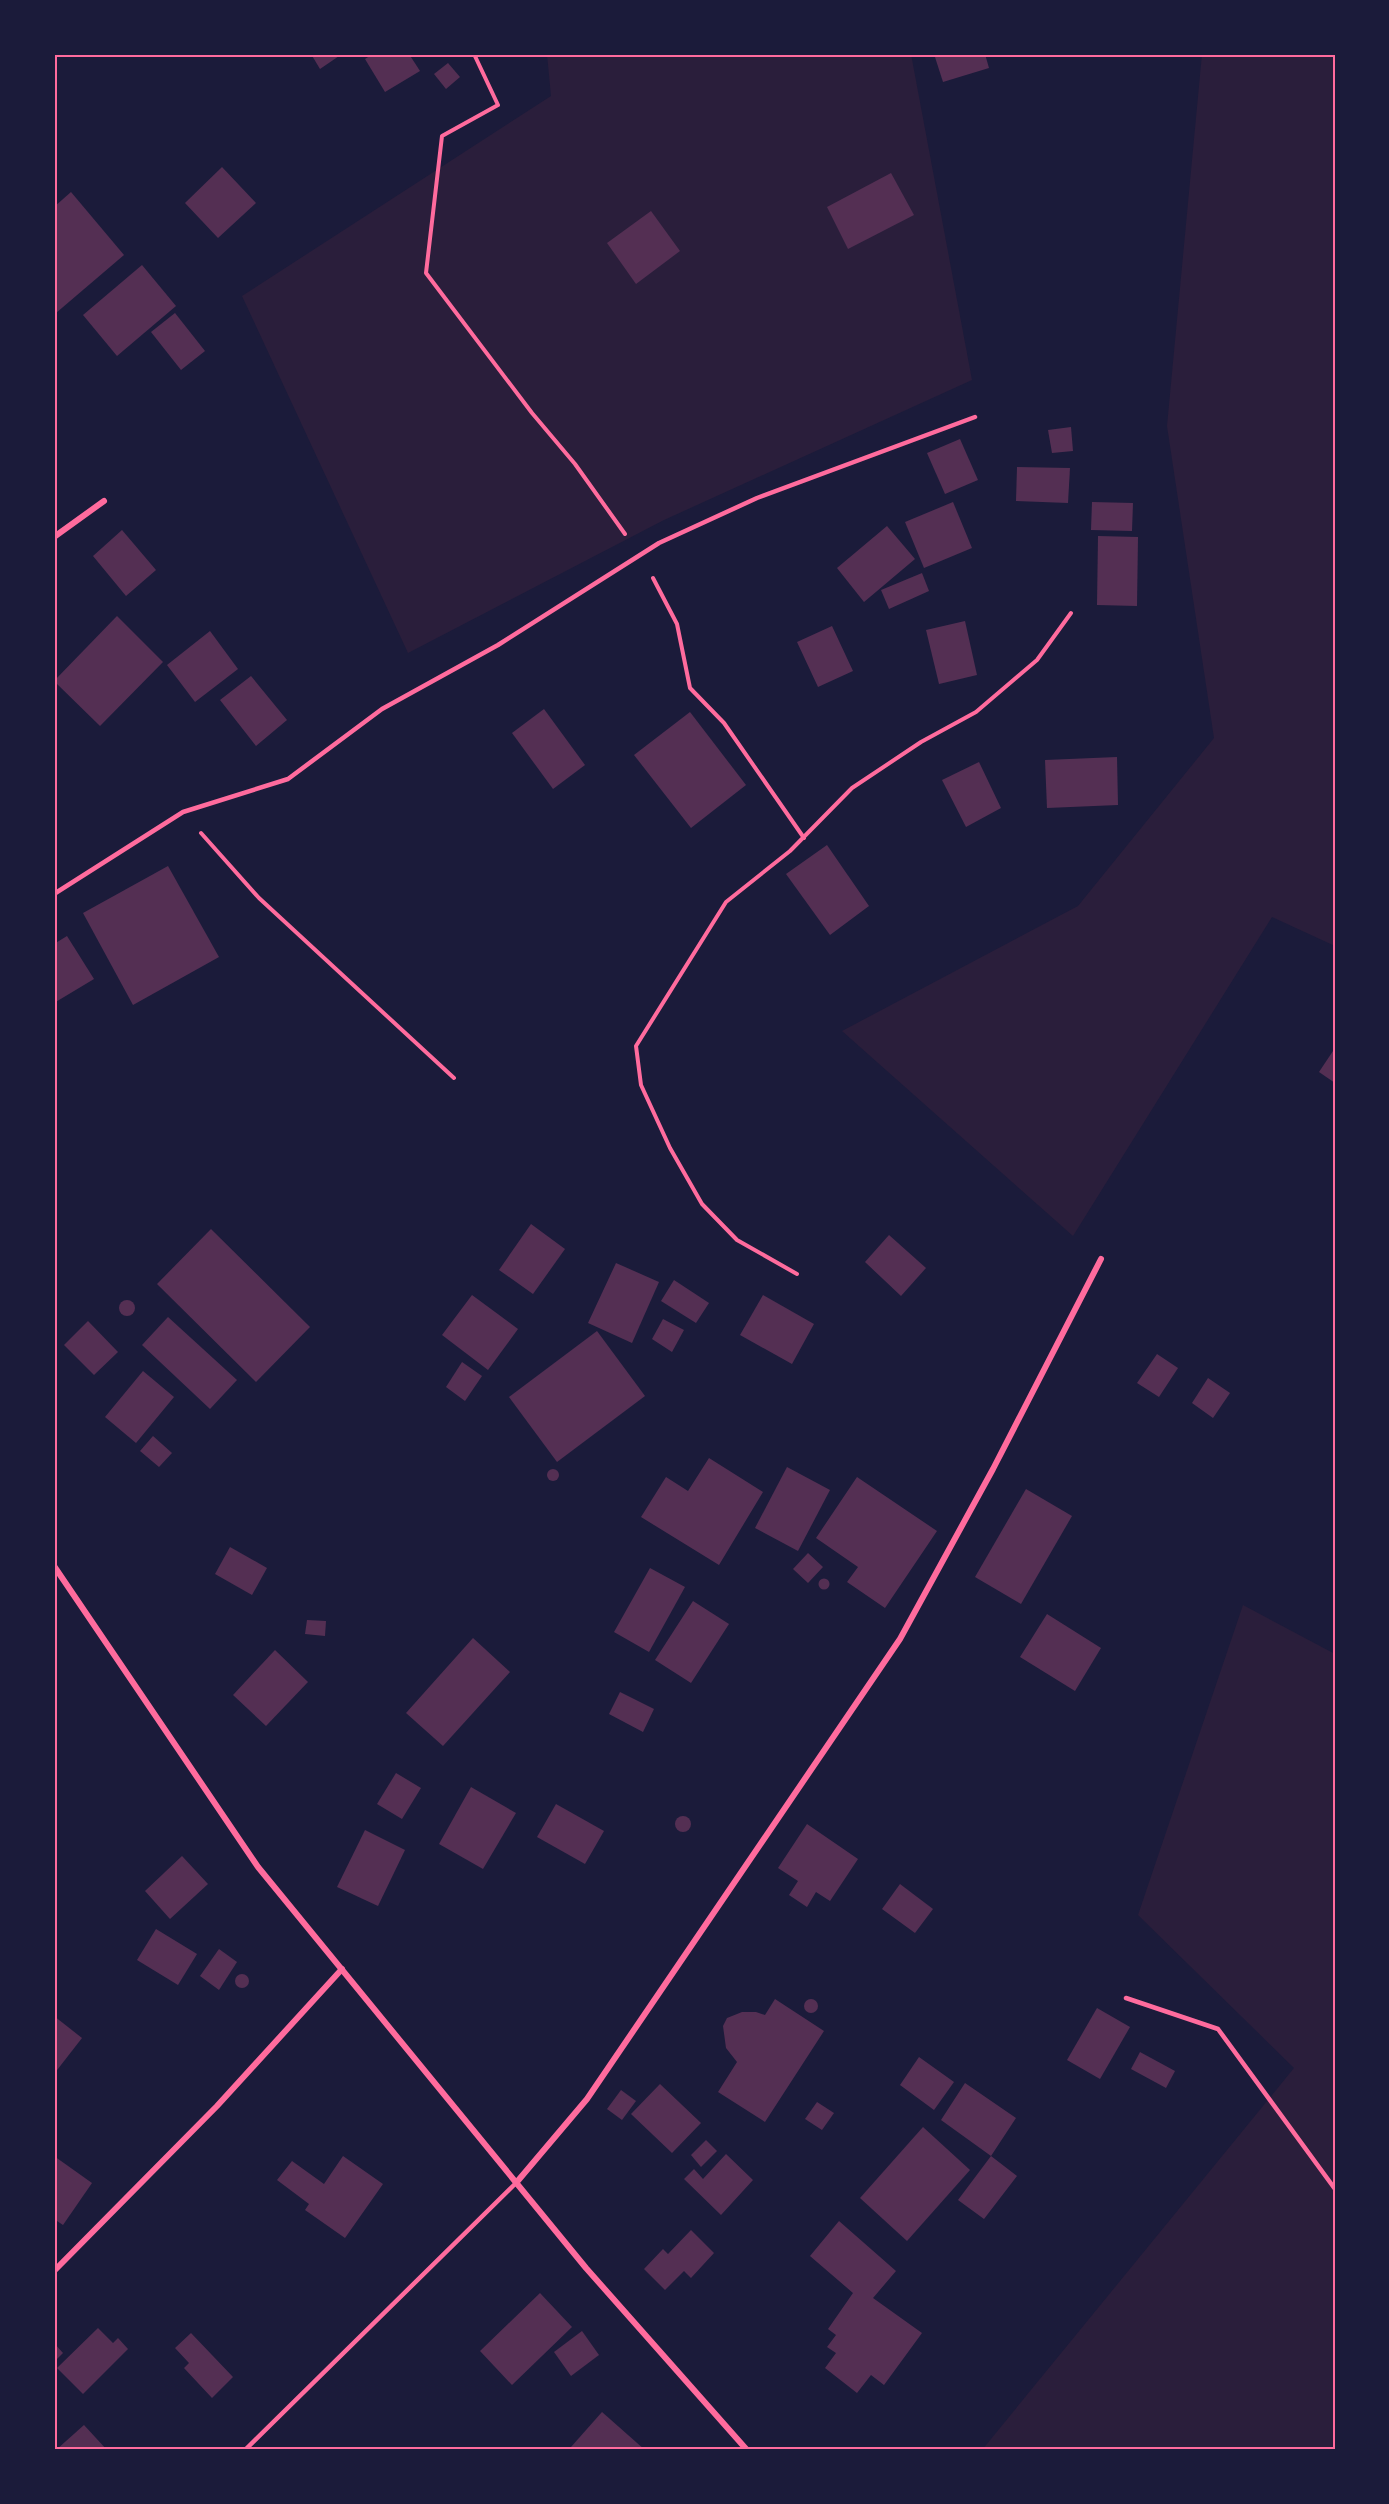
<svg xmlns="http://www.w3.org/2000/svg" width="1389" height="2504" viewBox="0 0 1389 2504" font-family="'Work Sans',sans-serif">
	<rect width="100%" height="100%" fill="#1b1b3a"/>
	<g fill="#2a1e3b">
		<polygon points="547,54 911,54 972,380 664,520 408,653 242,296 551,96"/>
		<polygon points="1202,54 1335,54 1335,946 1272,917 1073,1236 842,1031 1078,906 1214,738 1167,426"/>
		<polygon points="1243,1605 1335,1654 1335,2450 982,2450 1294,2068 1138,1915"/>
	</g>
	<g fill="#542f53">
		<polygon points="311,54 342,54 320,69"/>
		<polygon points="373,54 409,54 420,71 385,92 365,59"/>
		<polygon points="934,54 985,54 989,68 943,82"/>
		<polygon points="448,63 460,77 446,89 434,74"/>
		<polygon points="222,167 256,203 218,238 185,203"/>
		<polygon points="891,173 914,215 848,249 827,207"/>
		<polygon points="71,192 124,255 56,313 54,207"/>
		<polygon points="651,211 680,251 636,284 607,243"/>
		<polygon points="142,265 176,306 117,356 83,315"/>
		<polygon points="175,313 205,351 181,370 151,332"/>
		<polygon points="1071,427 1073,451 1052,453 1048,430"/>
		<polygon points="960,439 978,480 945,494 927,453"/>
		<polygon points="1017,467 1070,468 1068,503 1016,501"/>
		<polygon points="953,502 972,548 924,568 905,522"/>
		<polygon points="1092,502 1133,503 1132,531 1091,530"/>
		<polygon points="887,526 915,559 864,602 837,568"/>
		<polygon points="122,530 156,570 126,596 93,556"/>
		<polygon points="1098,536 1138,537 1137,606 1097,605"/>
		<polygon points="922,573 929,591 889,609 881,590"/>
		<polygon points="117,616 163,662 100,726 54,681"/>
		<polygon points="965,621 977,675 939,684 926,630"/>
		<polygon points="832,626 853,671 818,687 797,642"/>
		<polygon points="210,631 238,669 195,702 167,665"/>
		<polygon points="251,676 287,720 256,746 220,700"/>
		<polygon points="544,709 585,765 553,789 512,733"/>
		<polygon points="690,712 746,785 691,828 634,755"/>
		<polygon points="1117,757 1118,805 1047,808 1045,760"/>
		<polygon points="979,762 1001,808 966,827 942,780"/>
		<polygon points="827,845 869,906 830,935 786,874"/>
		<polygon points="168,866 219,957 133,1005 83,913"/>
		<polygon points="67,936 94,979 54,1003 54,944"/>
		<polygon points="1335,1048 1335,1083 1319,1072"/>
		<polygon points="531,1224 565,1249 533,1294 499,1270"/>
		<polygon points="211,1229 310,1327 256,1382 157,1284"/>
		<polygon points="889,1235 926,1268 901,1296 865,1262"/>
		<polygon points="616,1263 659,1282 632,1343 588,1323"/>
		<polygon points="674,1280 709,1303 696,1323 661,1301"/>
		<polygon points="472,1295 518,1329 488,1370 442,1335"/>
		<polygon points="763,1295 814,1324 792,1364 740,1335"/>
		<circle cx="127" cy="1308" r="8"/>
		<polygon points="168,1317 237,1380 210,1409 142,1345"/>
		<polygon points="663,1319 684,1330 672,1352 652,1339"/>
		<polygon points="88,1321 118,1352 94,1375 64,1345"/>
		<polygon points="597,1331 645,1396 557,1462 509,1397"/>
		<polygon points="1157,1354 1178,1368 1159,1397 1137,1383"/>
		<polygon points="462,1362 482,1376 465,1401 446,1387"/>
		<polygon points="143,1371 174,1397 136,1443 105,1417"/>
		<polygon points="1208,1378 1230,1393 1213,1418 1192,1403"/>
		<polygon points="153,1436 172,1453 159,1467 140,1451"/>
		<polygon points="709,1458 763,1492 719,1565 641,1517 666,1477 688,1491"/>
		<polygon points="787,1467 830,1490 798,1551 755,1528"/>
		<circle cx="553" cy="1475" r="6"/>
		<polygon points="857,1477 937,1531 885,1608 847,1582 858,1567 816,1538"/>
		<polygon points="1026,1489 1072,1516 1021,1604 975,1577"/>
		<polygon points="230,1547 267,1568 252,1595 215,1574"/>
		<polygon points="808,1553 823,1567 808,1583 793,1569"/>
		<polygon points="650,1568 685,1587 649,1652 614,1632"/>
		<circle cx="824" cy="1584" r="5.5"/>
		<polygon points="693,1601 729,1624 691,1683 655,1660"/>
		<polygon points="1047,1614 1101,1648 1075,1691 1020,1657"/>
		<polygon points="307,1620 326,1621 325,1636 305,1634"/>
		<polygon points="473,1638 510,1672 443,1746 406,1713"/>
		<polygon points="275,1650 308,1682 266,1726 233,1695"/>
		<polygon points="620,1692 654,1709 643,1732 609,1714"/>
		<polygon points="396,1773 421,1788 402,1819 377,1804"/>
		<polygon points="471,1787 516,1813 483,1869 439,1844"/>
		<polygon points="556,1804 604,1831 585,1864 537,1837"/>
		<circle cx="683" cy="1824" r="8"/>
		<polygon points="807,1824 858,1859 830,1901 816,1892 807,1907 789,1895 798,1881 778,1868"/>
		<polygon points="365,1830 405,1850 378,1906 337,1887"/>
		<polygon points="182,1856 208,1884 170,1919 145,1891"/>
		<polygon points="900,1884 933,1909 915,1933 882,1909"/>
		<polygon points="156,1929 197,1954 178,1985 137,1960"/>
		<polygon points="219,1949 237,1962 219,1990 200,1976"/>
		<circle cx="242" cy="1981" r="7"/>
		<polygon points="775,1999 824,2031 765,2122 718,2092 737,2062 726,2048 723,2026 727,2018 742,2012 756,2012 765,2015"/>
		<circle cx="811" cy="2006" r="7"/>
		<polygon points="1097,2008 1130,2027 1100,2079 1067,2060"/>
		<polygon points="54,2016 82,2038 54,2074"/>
		<polygon points="1140,2052 1175,2071 1166,2088 1131,2069"/>
		<polygon points="919,2057 954,2082 934,2110 900,2085"/>
		<polygon points="965,2083 1016,2118 991,2156 1017,2176 984,2219 958,2200 991,2156 941,2120"/>
		<polygon points="660,2084 701,2123 672,2153 631,2114"/>
		<polygon points="621,2090 636,2101 622,2120 607,2109"/>
		<polygon points="817,2102 834,2113 822,2130 805,2119"/>
		<polygon points="923,2127 970,2170 907,2241 860,2198"/>
		<polygon points="706,2140 717,2151 701,2167 691,2155"/>
		<polygon points="726,2154 753,2180 721,2215 684,2179 694,2169 703,2179"/>
		<polygon points="54,2156 92,2183 63,2225 54,2219"/>
		<polygon points="343,2156 383,2184 345,2238 305,2210 309,2204 277,2180 292,2161 324,2184"/>
		<polygon points="839,2221 896,2271 873,2298 922,2333 884,2385 871,2375 857,2393 825,2368 836,2353 827,2347 836,2335 828,2329 853,2293 810,2256"/>
		<polygon points="691,2230 714,2253 691,2278 684,2271 665,2290 644,2269 663,2249 668,2254"/>
		<polygon points="540,2293 572,2327 512,2385 480,2351"/>
		<polygon points="98,2328 113,2343 118,2338 128,2349 83,2394 57,2368"/>
		<polygon points="582,2331 599,2355 571,2376 554,2352"/>
		<polygon points="191,2333 233,2377 212,2398 184,2368 189,2363 175,2348"/>
		<polygon points="54,2343 63,2353 54,2362"/>
		<polygon points="602,2412 645,2450 574,2450 571,2447"/>
		<polygon points="84,2425 107,2450 56,2450"/>
	</g>
	<g fill="none" stroke-linecap="round" stroke-linejoin="round">
		<g stroke="#ff6b9d" stroke-width="4">
			<polyline points="474,54 498,105 442,136 426,273 532,413 575,464 625,534"/>
			<polyline points="653,578 677,624 690,688 724,723 804,838"/>
			<polyline points="201,833 259,898 454,1078"/>
			<polyline points="797,1274 737,1240 702,1204 670,1148 641,1085 636,1046 726,902 790,851 852,788 921,742 976,712 1037,660 1071,613"/>
		</g>
		<g stroke="#ff6b9d" stroke-width="4.5">
			<polyline points="54,894 183,812 288,779 382,709 498,645 659,543 757,498 975,417"/>
			<polyline points="1126,1998 1218,2029 1335,2189"/>
			<polyline points="245,2450 516,2183"/>
		</g>
		<g stroke="#ff6b9d" stroke-width="6">
			<polyline points="54,537 104,501"/>
			<polyline points="54,1566 258,1867 586,2268 747,2450"/>
			<polyline points="516,2183 587,2099 900,1639 993,1469 1101,1259"/>
			<polyline points="54,2271 217,2106 342,1969"/>
		</g>
	</g>
	<rect width="1389" height="2504" fill="none" stroke="#1b1b3a" stroke-width="111"/>
	<rect x="56" y="56" width="1278" height="2392" fill="none" stroke="#ff6b9d" stroke-width="2"/>
</svg>
